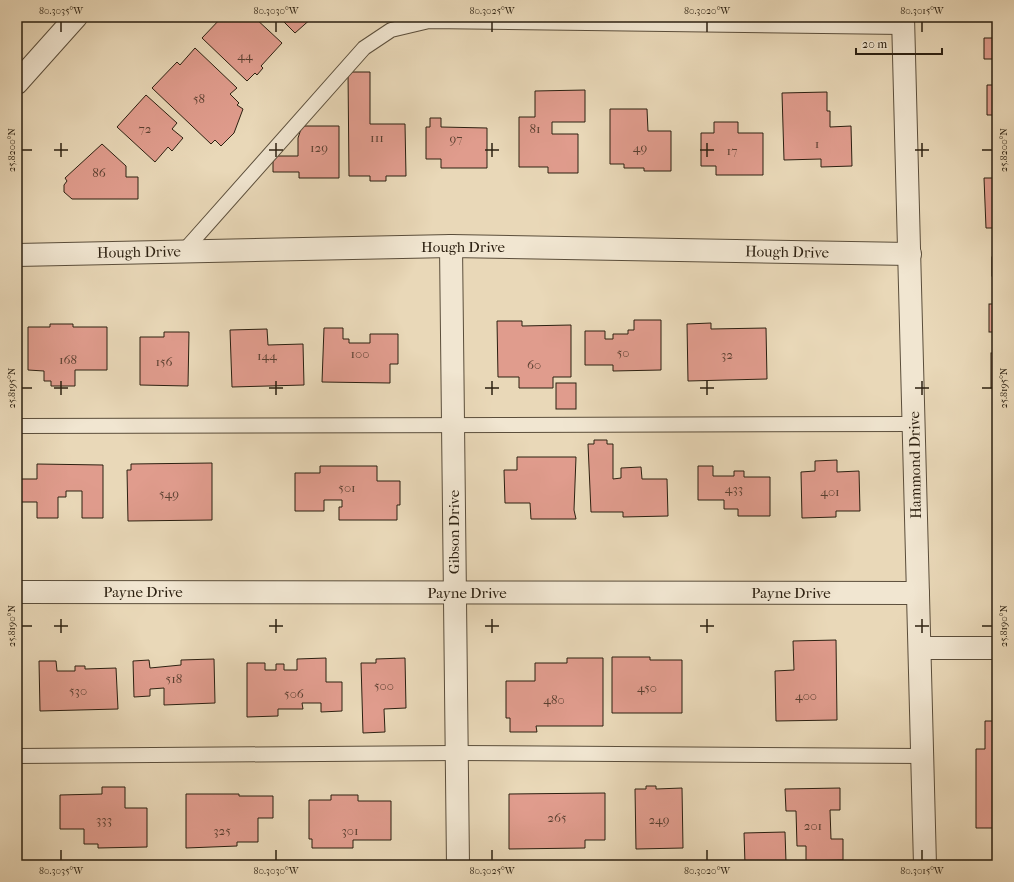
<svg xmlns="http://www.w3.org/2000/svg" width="1014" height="882" viewBox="0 0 1014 882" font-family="'IM FELL French Canon',serif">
	<rect width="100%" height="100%" fill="#e9d8b8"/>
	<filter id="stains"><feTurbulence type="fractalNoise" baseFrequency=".005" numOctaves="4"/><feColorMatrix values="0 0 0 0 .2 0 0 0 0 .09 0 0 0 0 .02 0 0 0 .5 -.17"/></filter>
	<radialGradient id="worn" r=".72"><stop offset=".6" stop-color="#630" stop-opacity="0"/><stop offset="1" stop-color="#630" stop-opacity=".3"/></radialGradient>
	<g fill="#e09c8d" stroke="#2c2011">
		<polygon points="222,17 254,17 282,43 261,66 263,68 257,75 255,73 247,81 202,38"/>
		<polygon points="279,17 313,17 295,33"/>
		<polygon points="984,38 997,38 997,115 987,115 987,85 994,85 994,59 984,59"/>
		<polygon points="195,48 237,88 230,94 239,103 237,105 243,109 234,133 221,146 215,140 211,144 152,88 177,62 180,65"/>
		<polygon points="348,72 370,72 370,124 405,124 406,176 386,176 386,181 370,181 370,176 349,176"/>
		<polygon points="585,90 585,122 552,122 552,134 578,134 578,173 548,173 548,167 519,167 519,117 535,117 535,91"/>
		<polygon points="827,92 827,111 830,111 830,127 851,126 852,166 821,167 821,159 784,160 782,93"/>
		<polygon points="146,95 177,123 172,129 183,138 172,151 168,147 155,162 117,127"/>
		<polygon points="610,109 647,109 648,131 671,131 671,171 644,171 644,168 624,168 624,164 610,164"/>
		<polygon points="430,118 441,118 441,127 487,128 487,168 441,168 441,159 426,159 426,127 430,127"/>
		<polygon points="714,122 738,122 738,133 763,133 763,175 716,175 716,166 701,166 701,133 714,133"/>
		<polygon points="302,126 339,126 339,178 299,178 299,172 273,172 273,156 298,156 298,138"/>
		<polygon points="102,144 126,166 126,177 138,177 138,199 72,199 64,192 64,185 67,181 65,178"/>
		<polygon points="984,178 997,178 997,228 986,228"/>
		<rect x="992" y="257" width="5" height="19"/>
		<rect x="989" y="304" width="8" height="28"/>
		<polygon points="634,320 661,320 661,370 613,371 613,365 585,365 585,331 605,331 605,339 613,339 613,334 628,334 628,330 634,330"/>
		<polygon points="497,321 522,321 522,326 571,325 571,377 553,377 553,388 519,388 519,377 498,377"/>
		<polygon points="711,323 711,329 766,328 767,379 688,381 687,324"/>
		<polygon points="50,324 73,324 73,327 107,327 107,370 75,370 75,386 51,386 51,381 44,381 44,371 28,370 28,327 50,327"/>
		<polygon points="324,328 343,328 343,339 349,339 349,343 370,343 370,334 398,334 398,364 390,364 390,383 322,382"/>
		<polygon points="267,329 268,345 303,344 304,385 232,387 230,330"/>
		<polygon points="164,332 189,332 188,386 140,385 140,337 164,337"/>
		<rect x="991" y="353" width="6" height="35"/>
		<rect x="556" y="383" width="20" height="26"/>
		<polygon points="594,440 607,440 607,444 613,444 613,479 621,478 621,468 641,467 642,479 667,479 668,516 623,517 623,512 591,512 588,444 594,444"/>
		<polygon points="517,457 576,457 574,510 576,519 531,519 530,503 505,503 504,470 517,470"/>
		<polygon points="837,460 837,472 859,471 860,511 836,511 836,517 802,518 801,472 815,471 815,461"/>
		<polygon points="212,463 212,520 128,521 127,470 131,470 131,464"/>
		<polygon points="37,464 103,465 103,518 82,518 82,491 66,491 66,497 58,497 58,518 37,518 37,502 17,502 17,479 37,479"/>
		<polygon points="320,466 377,466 377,481 400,481 400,505 397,505 397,520 339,520 339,507 342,507 342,500 324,500 324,511 295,511 295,473 320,473"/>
		<polygon points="698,466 713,466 713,476 734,476 734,471 744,471 744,477 770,477 770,516 738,516 738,509 724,509 724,500 698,500"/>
		<polygon points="993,469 997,469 997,501 994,502"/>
		<polygon points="836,640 837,720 776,721 775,671 794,670 793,641"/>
		<polygon points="612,657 650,657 650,660 682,660 682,713 612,713"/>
		<polygon points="326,658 326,682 342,682 342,711 321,712 321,703 302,703 303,709 278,709 278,716 247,717 247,663 265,663 265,670 276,670 276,664 284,664 284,670 297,670 297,659"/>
		<polygon points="405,658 406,708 384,709 385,732 363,733 361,663 376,663 376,659"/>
		<polygon points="567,658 603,658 603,726 536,726 537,732 510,732 510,718 506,718 506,681 535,681 535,663 567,663"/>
		<polygon points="214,659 215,703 164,705 164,688 150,689 150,696 134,697 133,661 149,660 150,668 181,665 181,660"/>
		<polygon points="39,661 56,661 57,671 75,671 75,666 85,666 85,669 116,668 118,709 40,711"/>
		<polygon points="985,721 997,721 997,828 976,828 976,749 985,749"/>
		<polygon points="646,786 656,786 656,789 682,788 683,848 636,849 635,789 646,789"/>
		<polygon points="102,787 125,787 125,808 147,808 147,847 98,848 98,844 84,844 84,829 60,829 60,795 102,794"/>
		<polygon points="840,788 840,810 830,810 831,839 843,839 843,860 806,861 806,846 797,846 796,811 786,811 785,789"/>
		<polygon points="605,793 605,840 585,840 585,848 509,849 509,794"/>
		<rect x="17" y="794" width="4" height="39"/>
		<polygon points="186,794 239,794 239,796 273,796 273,818 258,818 258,842 237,842 237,846 186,848"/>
		<polygon points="331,795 358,795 358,801 391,801 391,840 353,840 353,848 312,848 312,839 309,839 309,800 331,800"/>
		<polygon points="785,832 786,862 745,864 744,833"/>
	</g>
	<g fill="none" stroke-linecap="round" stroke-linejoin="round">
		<defs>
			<g id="service">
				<polyline points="183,252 364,48 391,30 429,21 903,27"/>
				<polyline points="17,426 914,424"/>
				<polyline points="17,756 456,753 922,756"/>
			</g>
			<g id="minor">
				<polyline points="17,83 76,17"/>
				<polyline points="451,246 458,865"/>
				<polyline points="17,255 451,246 910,254"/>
				<polyline points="17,592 918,593"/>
				<polyline points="920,648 997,648"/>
			</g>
			<polyline id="tertiary" points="903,17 925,865"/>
		</defs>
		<use href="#service" stroke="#5b4e3b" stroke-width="16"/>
		<use href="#minor" stroke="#5b4e3b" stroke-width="24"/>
		<use href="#tertiary" stroke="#5b4e3b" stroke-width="24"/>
		<use href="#service" stroke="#f1e6d1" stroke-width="14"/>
		<use href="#minor" stroke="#f1e6d1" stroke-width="22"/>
		<use href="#tertiary" stroke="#f1e6d1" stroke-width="22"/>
	</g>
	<path fill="none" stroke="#2c2011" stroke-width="1.5" d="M 61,22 L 61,32M 276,22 L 276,32M 492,22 L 492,32M 707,22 L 707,32M 922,22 L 922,32M 61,143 L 61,157M 276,143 L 276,157M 492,143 L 492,157M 707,143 L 707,157M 922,143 L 922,157M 22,150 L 32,150M 54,150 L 68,150M 269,150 L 283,150M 485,150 L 499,150M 700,150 L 714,150M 915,150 L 929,150M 982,150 L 992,150M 61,381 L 61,395M 276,381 L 276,395M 492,381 L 492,395M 707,381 L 707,395M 922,381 L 922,395M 22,388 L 32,388M 54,388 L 68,388M 269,388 L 283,388M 485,388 L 499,388M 700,388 L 714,388M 915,388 L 929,388M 982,388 L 992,388M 61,619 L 61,633M 276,619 L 276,633M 492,619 L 492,633M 707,619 L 707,633M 922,619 L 922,633M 22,626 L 32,626M 54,626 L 68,626M 269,626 L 283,626M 485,626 L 499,626M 700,626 L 714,626M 915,626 L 929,626M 982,626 L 992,626M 61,850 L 61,860M 276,850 L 276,860M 492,850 L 492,860M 707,850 L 707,860M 922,850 L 922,860"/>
	<g text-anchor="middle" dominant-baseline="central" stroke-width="4" stroke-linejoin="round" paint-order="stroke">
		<g font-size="13" fill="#593f30">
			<text x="245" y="55">44</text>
			<text x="199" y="98">58</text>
			<text x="145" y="128">72</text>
			<text x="535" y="128">81</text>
			<text x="377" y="137">111</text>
			<text x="456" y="138">97</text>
			<text x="817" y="143">1</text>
			<text x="319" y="147">129</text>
			<text x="640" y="147">49</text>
			<text x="732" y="150">17</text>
			<text x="99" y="172">86</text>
			<text x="623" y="352">50</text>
			<text x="360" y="353">100</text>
			<text x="727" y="354">32</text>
			<text x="267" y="355">144</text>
			<text x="68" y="359">168</text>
			<text x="164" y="361">156</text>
			<text x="534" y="364">60</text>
			<text x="347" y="487">501</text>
			<text x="734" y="488">433</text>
			<text x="830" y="491">401</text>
			<text x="169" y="493">549</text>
			<text x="174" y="678">518</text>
			<text x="384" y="685">500</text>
			<text x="647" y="687">450</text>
			<text x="78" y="690">530</text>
			<text x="294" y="693">506</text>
			<text x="806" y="695">400</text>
			<text x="554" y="699">480</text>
			<text x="557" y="817">265</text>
			<text x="104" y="819">333</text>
			<text x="659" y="819">249</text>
			<text x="813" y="825">201</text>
			<text x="222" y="830">325</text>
			<text x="350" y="830">301</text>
		</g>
		<g font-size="15" fill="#2c2011" stroke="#f1e6d1">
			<text x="463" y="247">Hough Drive</text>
			<text transform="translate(139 252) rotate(-1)">Hough Drive</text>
			<text transform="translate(787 252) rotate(1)">Hough Drive</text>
			<text transform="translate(915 465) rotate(-91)">Hammond Drive</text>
			<text transform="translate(454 532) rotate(-90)">Gibson Drive</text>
			<text x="143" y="592">Payne Drive</text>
			<text x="467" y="593">Payne Drive</text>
			<text x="791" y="593">Payne Drive</text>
		</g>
	</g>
	<rect width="1014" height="882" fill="none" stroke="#e9d8b8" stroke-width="44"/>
	<path d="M856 48v6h86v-6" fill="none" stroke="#2c2011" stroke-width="2"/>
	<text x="862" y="48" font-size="12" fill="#2c2011" stroke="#f1e6d1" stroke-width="3" paint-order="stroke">20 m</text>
	<rect x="22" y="22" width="970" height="838" fill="none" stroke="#2c2011" stroke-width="1.5"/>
	<g font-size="10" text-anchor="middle" fill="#2c2011">
		<text x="61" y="14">80.3035°W</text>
		<text x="276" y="14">80.3030°W</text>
		<text x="492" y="14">80.3025°W</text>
		<text x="707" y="14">80.3020°W</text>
		<text x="922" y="14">80.3015°W</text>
		<text transform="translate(11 150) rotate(-90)" y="4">25.8200°N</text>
		<text transform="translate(1003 150) rotate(-90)" y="4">25.8200°N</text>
		<text transform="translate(11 388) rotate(-90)" y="4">25.8195°N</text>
		<text transform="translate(1003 388) rotate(-90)" y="4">25.8195°N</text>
		<text transform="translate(11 626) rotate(-90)" y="4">25.8190°N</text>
		<text transform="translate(1003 626) rotate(-90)" y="4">25.8190°N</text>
		<text x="61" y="874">80.3035°W</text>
		<text x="276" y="874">80.3030°W</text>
		<text x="492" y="874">80.3025°W</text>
		<text x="707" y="874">80.3020°W</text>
		<text x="922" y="874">80.3015°W</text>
	</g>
	<rect width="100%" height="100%" filter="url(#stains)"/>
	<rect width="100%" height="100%" fill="url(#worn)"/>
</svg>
